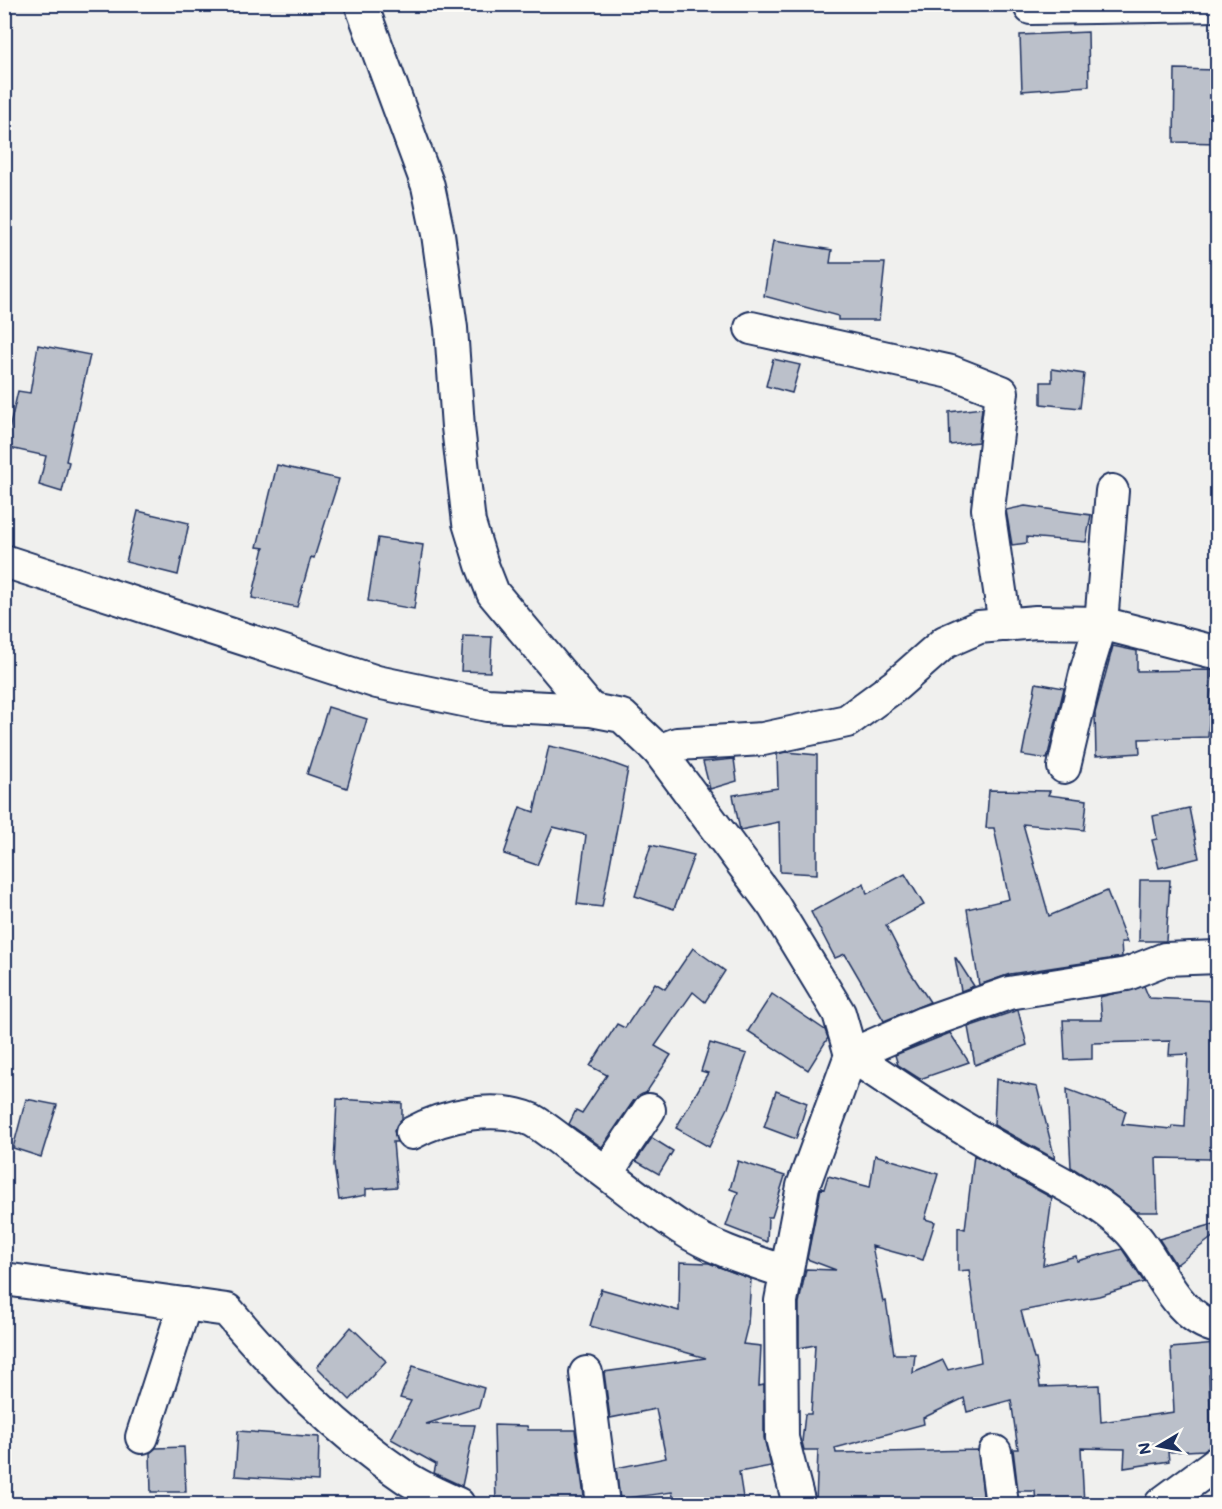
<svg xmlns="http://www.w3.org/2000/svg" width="1222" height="1509" viewBox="0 0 1222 1509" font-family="Mali,sans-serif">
	<rect width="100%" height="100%" fill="#f0f0ee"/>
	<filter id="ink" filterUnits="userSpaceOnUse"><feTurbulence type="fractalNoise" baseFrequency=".0167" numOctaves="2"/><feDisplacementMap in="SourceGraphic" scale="12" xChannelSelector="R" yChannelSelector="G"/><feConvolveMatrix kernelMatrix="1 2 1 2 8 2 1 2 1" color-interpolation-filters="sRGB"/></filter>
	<g filter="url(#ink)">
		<g fill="#bbc0ca" stroke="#1b2f5e" stroke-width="1.5">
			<polygon points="1088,32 1089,86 1022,91 1020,35"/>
			<polygon points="1175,69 1218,70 1218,143 1174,142"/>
			<polygon points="773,241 832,250 830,263 885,263 879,320 838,320 838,316 764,296"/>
			<polygon points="38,345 90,355 66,461 69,462 62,492 39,485 46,456 5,447 18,391 30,393"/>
			<polygon points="773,359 800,365 792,393 766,386"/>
			<polygon points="1052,369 1084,374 1080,408 1041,404 1041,382 1052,382"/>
			<polygon points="982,408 978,442 950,445 949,412"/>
			<polygon points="277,465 339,479 314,558 311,557 297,607 252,598 264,548 257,547"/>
			<polygon points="1025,506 1091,515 1086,542 1027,537 1027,543 1012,545 1006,510"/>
			<polygon points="138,511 189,523 178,575 126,562"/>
			<polygon points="378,538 423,545 414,609 368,601"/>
			<polygon points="463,636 492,637 490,672 461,671"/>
			<polygon points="1113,646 1137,651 1137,671 1212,670 1208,737 1139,739 1140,753 1096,756 1095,713"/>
			<polygon points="1036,683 1064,688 1047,759 1022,755"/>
			<polygon points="328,707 367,719 347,788 307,774"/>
			<polygon points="549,746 590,755 628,769 602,907 577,904 586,835 553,827 537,865 504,854 520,807 534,812"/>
			<polygon points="786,752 817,755 817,874 780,872 779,822 740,830 733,795 778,788 777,754"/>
			<polygon points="734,759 737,781 710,789 703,762"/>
			<polygon points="989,790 1050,791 1048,795 1087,800 1084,830 1023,824 1049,916 1107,891 1127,942 1121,942 1122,957 1010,974 979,985 967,909 1009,899 994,828 986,828"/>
			<polygon points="1189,808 1199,858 1159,868 1152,840 1157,839 1153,816"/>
			<polygon points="651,845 694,855 674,909 635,896"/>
			<polygon points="905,874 924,905 886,925 909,970 930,1002 884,1021 845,954 835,958 811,912 864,883 867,894"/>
			<polygon points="1140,880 1170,880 1166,941 1139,941"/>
			<polygon points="693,948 725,971 705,1002 693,992 655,1046 671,1055 646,1093 634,1100 602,1147 569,1124 576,1110 582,1113 607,1075 590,1066 617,1024 625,1028 655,983 665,989"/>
			<polygon points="955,958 956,958 974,986 961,991"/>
			<polygon points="1144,986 1149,998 1218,1001 1218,1125 1211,1125 1211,1159 1156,1158 1158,1212 1136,1212 1109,1191 1071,1167 1067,1089 1126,1111 1122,1124 1171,1129 1172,1126 1185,1127 1188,1054 1169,1055 1170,1041 1092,1043 1092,1059 1065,1060 1063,1020 1102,1020 1100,997"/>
			<polygon points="772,994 825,1030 828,1038 808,1070 748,1031"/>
			<polygon points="1018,1010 1027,1045 975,1065 968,1027"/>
			<polygon points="950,1033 969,1062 920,1079 898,1065 895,1055"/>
			<polygon points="710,1043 747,1054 728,1108 709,1147 676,1128 708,1073 701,1071"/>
			<polygon points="996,1079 1037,1087 1055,1159 994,1125"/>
			<polygon points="776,1091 807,1103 796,1139 764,1127"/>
			<polygon points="26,1099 57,1105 41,1157 13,1148"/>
			<polygon points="337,1099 402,1103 402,1119 394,1131 397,1142 393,1142 397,1187 366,1189 366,1195 339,1200 334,1165"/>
			<polygon points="652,1138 673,1151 659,1174 636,1161"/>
			<polygon points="875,1155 938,1174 925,1219 935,1222 923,1260 872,1246 883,1302 886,1301 894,1354 915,1354 913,1373 943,1360 948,1370 981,1362 969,1270 958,1271 958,1227 965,1229 974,1155 1052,1198 1043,1265 1076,1256 1077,1261 1122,1249 1144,1282 1099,1296 1021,1311 1034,1359 1036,1359 1040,1387 1099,1385 1101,1422 1174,1412 1171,1348 1216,1344 1218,1374 1209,1375 1211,1446 1204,1450 1168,1452 1169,1461 1124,1468 1125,1449 1081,1448 1084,1504 1036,1504 1035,1491 1018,1491 1013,1449 1018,1449 1011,1400 967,1412 964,1398 923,1418 924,1424 835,1448 836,1453 978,1450 984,1504 816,1503 818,1450 804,1450 802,1442 805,1414 811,1414 815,1345 799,1348 799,1303 806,1269 836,1270 807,1259 821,1188 824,1189 828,1176 870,1187"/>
			<polygon points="738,1161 785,1176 772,1217 768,1217 767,1242 726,1226 738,1192 730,1189"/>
			<polygon points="1218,1223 1218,1233 1176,1265 1159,1239"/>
			<polygon points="680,1262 709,1263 751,1279 748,1324 743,1344 761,1346 759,1386 764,1385 764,1438 771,1466 739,1472 744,1504 675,1504 672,1492 620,1499 616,1468 666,1458 656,1409 610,1418 604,1372 706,1358 590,1326 601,1289 679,1311"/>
			<polygon points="351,1327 386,1361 350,1400 317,1367"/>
			<polygon points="413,1366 484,1388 479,1407 426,1424 475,1425 462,1486 434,1473 436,1464 391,1439 411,1401 400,1398"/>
			<polygon points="494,1425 527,1426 528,1430 575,1430 585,1504 496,1504"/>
			<polygon points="238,1431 319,1437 318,1481 235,1476"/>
			<polygon points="184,1447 186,1492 151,1492 150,1453 156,1448"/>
		</g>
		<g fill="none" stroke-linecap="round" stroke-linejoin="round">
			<defs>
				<g id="minor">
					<polyline points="361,4 428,186 438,234 451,328 458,427 469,523 482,565 493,593 591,710"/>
					<polyline points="1031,8 1218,5"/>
					<polyline points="751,328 951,372 1002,392 988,509 1005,625"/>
					<polyline points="4,561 377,682 487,705 591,710 622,716 659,751 774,906 839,1013 851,1055 803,1186 781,1301 782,1438 799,1504"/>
					<polyline points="659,751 677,744 763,739 847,721 896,685 945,642 979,627 1036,622 1101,623 1218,653"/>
					<polyline points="1064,767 1087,669 1101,623 1112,491"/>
					<path d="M 851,1055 C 900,1088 949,1121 1001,1150 C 1043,1174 1093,1195 1128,1229 C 1157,1257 1173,1318 1218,1327"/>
					<polyline points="851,1055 924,1023 1009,993 1127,974 1165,959 1218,957"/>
					<path d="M 412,1133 C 445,1115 495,1104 532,1120 C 543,1126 555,1136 566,1144 C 605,1170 641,1202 681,1228 C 713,1249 750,1260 786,1272"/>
					<polyline points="607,1172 649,1110"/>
					<path d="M 4,1279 L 227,1310 C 280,1372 336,1431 405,1477 C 421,1488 440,1496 458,1504"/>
					<polyline points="586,1373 603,1504"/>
					<polyline points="142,1437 185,1304"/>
					<polyline points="995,1452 1002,1504"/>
					<polyline points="1161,1504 1218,1462"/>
				</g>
			</defs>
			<use href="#minor" stroke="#1b2f5e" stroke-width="36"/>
			<use href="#minor" stroke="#fdfcf7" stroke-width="32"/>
		</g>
	</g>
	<rect width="1222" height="1509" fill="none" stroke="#fdfcf7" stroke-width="24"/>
	<rect x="12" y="12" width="1198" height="1485" fill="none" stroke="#1b2f5e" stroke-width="2" filter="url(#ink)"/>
	<g transform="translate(1159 1446) rotate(260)" stroke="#fdfcf7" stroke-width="4.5" paint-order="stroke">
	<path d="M0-4.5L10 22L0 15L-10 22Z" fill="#1b2f5e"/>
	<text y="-9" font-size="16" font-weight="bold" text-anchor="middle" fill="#1b2f5e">N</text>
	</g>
</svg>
